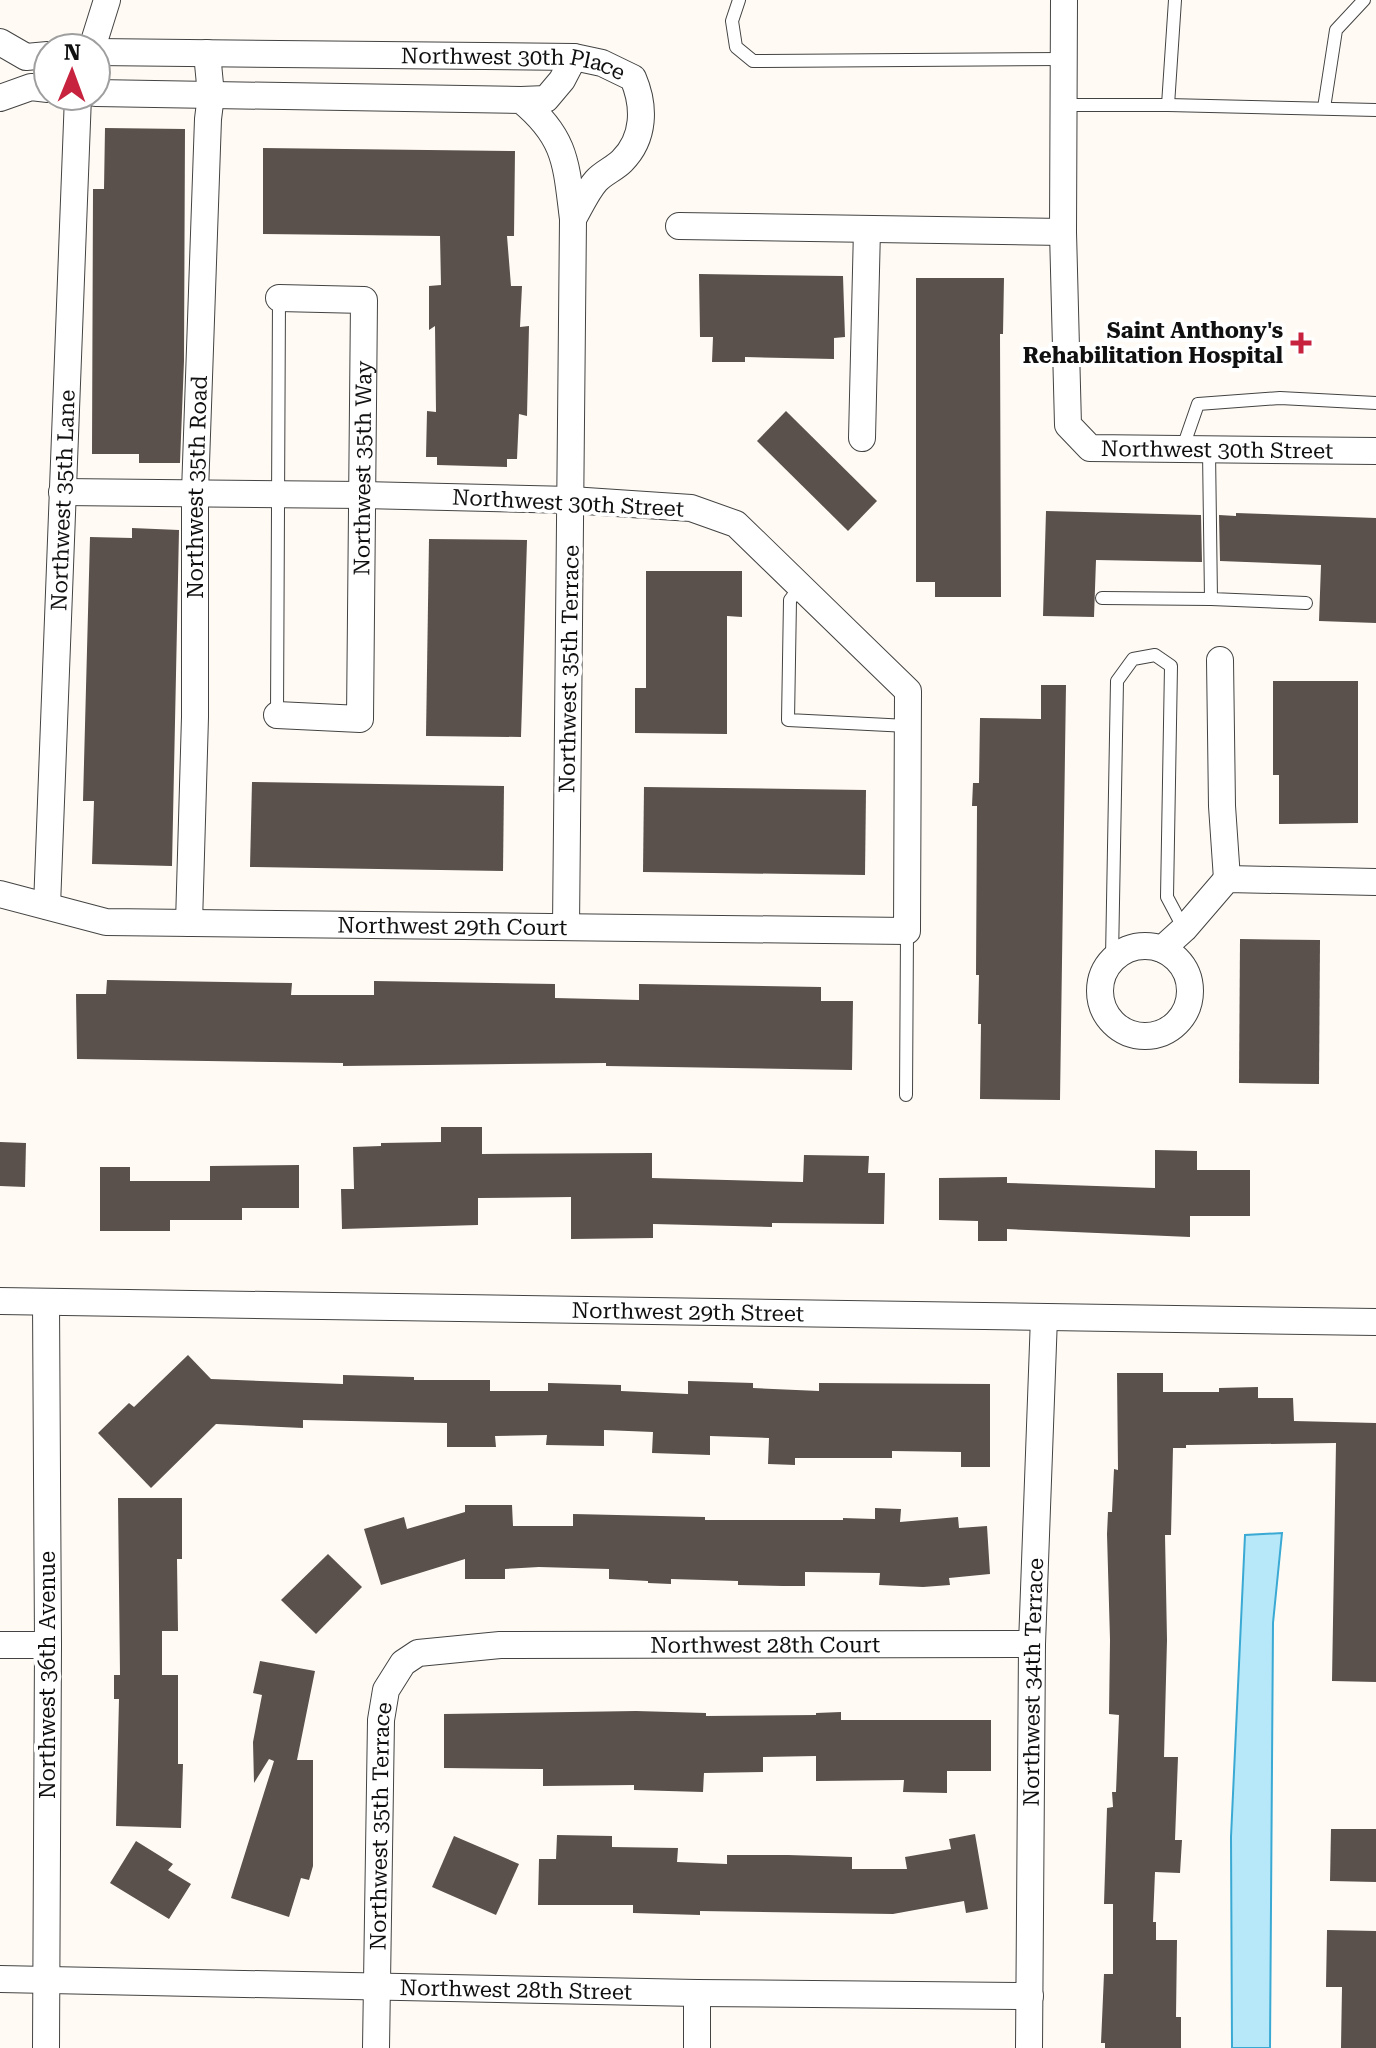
<svg xmlns="http://www.w3.org/2000/svg" width="1376" height="2048" viewBox="0 0 1376 2048" font-family="'Roboto Serif',serif">
	<rect width="100%" height="100%" fill="#fffbf4"/>
	<polygon fill="#b6e8f9" stroke="#3aa9d3" stroke-width="2" points="1282,1533 1273,1623 1270,2048 1232,2048 1231,1837 1245,1535"/>
	<g fill="#5a504c">
		<polygon points="105,128 185,129 184,361 180,463 139,463 139,454 92,454 93,189 104,189"/>
		<polygon points="263,148 515,151 514,236 507,236 511,286 522,286 520,327 529,326 527,416 519,414 517,459 507,459 507,467 437,465 437,457 426,457 427,411 436,412 435,326 429,330 429,286 441,285 440,236 263,234"/>
		<polygon points="699,274 843,276 845,337 834,338 834,359 745,357 745,362 712,362 713,337 700,337"/>
		<polygon points="916,278 1004,278 1003,334 1000,334 1001,597 935,597 935,582 916,582"/>
		<polygon points="786,411 877,501 848,531 757,441"/>
		<polygon points="1046,511 1201,515 1202,562 1096,560 1094,617 1043,616"/>
		<polygon points="1236,513 1376,518 1376,623 1319,621 1321,565 1220,561 1219,515 1236,516"/>
		<polygon points="132,528 179,530 172,866 92,864 94,801 83,801 90,537 132,538"/>
		<polygon points="429,539 527,540 521,737 426,736"/>
		<polygon points="646,571 742,571 742,617 727,616 727,734 635,733 635,688 646,688"/>
		<polygon points="1273,681 1358,681 1358,823 1279,824 1279,775 1273,775"/>
		<polygon points="1041,685 1066,685 1060,1100 980,1099 981,1024 978,1024 979,975 976,975 977,806 972,806 973,783 979,783 980,718 1041,719"/>
		<polygon points="252,782 504,786 503,871 250,867"/>
		<polygon points="644,787 866,790 865,875 643,872"/>
		<polygon points="1240,939 1320,940 1319,1084 1239,1083"/>
		<polygon points="107,980 292,983 291,995 374,995 374,981 555,984 555,998 639,1000 639,984 821,987 821,1001 853,1001 852,1070 606,1066 606,1063 343,1066 343,1063 77,1059 76,994 106,994"/>
		<polygon points="441,1127 482,1127 482,1154 652,1153 652,1178 803,1182 804,1155 869,1156 868,1173 885,1173 884,1224 772,1223 772,1227 653,1224 653,1238 571,1239 571,1197 478,1198 478,1225 342,1229 341,1189 354,1189 353,1147 381,1146 381,1143 441,1142"/>
		<polygon points="0,1142 26,1143 25,1187 0,1186"/>
		<polygon points="1155,1150 1197,1151 1197,1170 1250,1170 1250,1216 1190,1216 1190,1237 1007,1229 1007,1241 978,1241 978,1221 939,1220 939,1178 1007,1177 1007,1183 1155,1188"/>
		<polygon points="299,1165 299,1208 242,1208 242,1220 170,1220 170,1231 100,1231 100,1167 130,1167 130,1181 210,1181 210,1166"/>
		<polygon points="188,1355 211,1379 343,1384 343,1375 414,1377 414,1380 490,1380 490,1391 548,1391 548,1383 621,1385 621,1391 688,1394 688,1381 753,1383 753,1388 819,1391 819,1383 990,1384 990,1467 961,1467 961,1452 892,1451 892,1458 795,1458 795,1465 768,1464 769,1438 710,1436 710,1455 652,1453 653,1432 604,1430 604,1446 546,1445 547,1435 495,1436 496,1447 447,1447 447,1423 303,1420 303,1428 216,1424 151,1488 98,1433 129,1403 134,1407"/>
		<polygon points="1117,1373 1163,1373 1163,1392 1219,1392 1219,1388 1258,1387 1258,1398 1293,1398 1294,1421 1376,1423 1376,1682 1332,1681 1336,1443 1186,1445 1186,1448 1173,1448 1171,1535 1165,1535 1167,1640 1164,1757 1178,1757 1175,1840 1182,1840 1180,1873 1155,1872 1153,1922 1156,1922 1156,1940 1177,1940 1176,2017 1181,2017 1181,2048 1105,2048 1105,2043 1101,2043 1104,1974 1113,1974 1113,1904 1104,1904 1107,1808 1113,1807 1112,1792 1116,1792 1119,1715 1109,1714 1110,1640 1107,1534 1108,1512 1112,1512 1114,1469 1118,1470"/>
		<polygon points="118,1498 182,1498 182,1559 177,1559 178,1631 162,1631 162,1675 178,1675 178,1764 183,1764 181,1828 116,1826 119,1699 114,1699 114,1675 120,1675"/>
		<polygon points="465,1505 512,1505 513,1526 573,1526 573,1514 705,1517 705,1520 843,1520 843,1518 875,1519 875,1508 901,1509 900,1522 958,1517 959,1528 987,1526 990,1574 949,1578 950,1585 923,1587 879,1585 880,1573 805,1572 805,1586 783,1586 738,1585 738,1581 671,1579 671,1584 648,1583 648,1581 609,1579 609,1569 539,1567 505,1569 505,1579 465,1579 465,1559 381,1585 364,1529 404,1517 407,1529 465,1512"/>
		<polygon points="328,1554 362,1587 316,1634 281,1600"/>
		<polygon points="260,1661 315,1671 297,1760 313,1760 313,1866 309,1880 301,1878 289,1917 231,1898 274,1761 269,1759 254,1783 253,1742 262,1695 253,1693"/>
		<polygon points="636,1711 706,1713 706,1716 816,1715 816,1713 841,1712 841,1720 991,1720 991,1771 947,1771 947,1793 903,1792 904,1780 816,1781 816,1756 763,1757 763,1772 704,1773 703,1792 634,1790 634,1785 543,1786 543,1769 444,1768 444,1714"/>
		<polygon points="1331,1829 1376,1829 1376,1882 1330,1881"/>
		<polygon points="975,1834 988,1909 966,1913 964,1901 893,1914 700,1911 700,1915 633,1913 633,1905 538,1905 539,1859 556,1859 557,1835 612,1836 612,1847 678,1848 677,1862 727,1864 727,1855 788,1855 852,1857 852,1869 907,1869 905,1857 951,1849 949,1839"/>
		<polygon points="454,1836 519,1864 496,1915 432,1887"/>
		<polygon points="136,1841 173,1864 168,1870 191,1884 169,1919 110,1883"/>
		<polygon points="1327,1930 1376,1931 1376,2048 1341,2048 1342,1987 1326,1987"/>
	</g>
	<g fill="none" stroke-linecap="round" stroke-linejoin="round">
		<defs>
			<g id="lane">
				<polyline points="739,0 732,21 736,47 753,61 1064,59"/>
				<polyline points="1064,105 1168,105 1175,0"/>
				<polyline points="1168,105 1376,110"/>
				<polyline points="1324,108 1336,30 1364,0"/>
				<polyline points="1182,450 1198,404 1280,398 1376,403"/>
				<polyline points="1209,451 1211,599 1306,603"/>
				<polyline points="800,587 790,600 788,720 908,726"/>
				<polyline points="1102,598 1211,599"/>
				<polyline points="277,715 279,298"/>
				<polyline points="1112,958 1117,681 1133,659 1155,655 1171,666 1167,897 1184,929"/>
				<polyline points="906,1095 907,931"/>
			</g>
			<g id="street">
				<path id="s1" d="M 1064,0 L 1063,232 L 1068,425 L 1090,448 L 1376,451"/>
				<polyline points="0,42 26,57 48,55"/>
				<polyline points="92,48 107,0"/>
				<path id="s2" d="M 96,52 L 574,57 L 602,63 L 633,78 C 645,106 645,138 622,161 C 614,169 603,173 596,181 C 587,191 580,207 573,219"/>
				<path d="M 96,93 L 521,100 C 567,138 566,164 573,219 L 566,927"/>
				<polyline points="0,98 31,87 48,89"/>
				<polyline points="521,100 546,99 562,80 574,57"/>
				<polyline points="679,226 1063,232"/>
				<polyline points="862,438 867,229"/>
				<polyline points="1220,660 1222,806 1227,879"/>
				<path id="s3" d="M 277,715 L 360,719 L 364,300 L 279,298"/>
				<path id="s4" d="M 0,894 L 106,922 L 907,931 L 908,691 L 736,524 L 691,508 L 571,500 L 363,495 L 62,492"/>
				<path id="s5" d="M 47,906 L 78,96"/>
				<path id="s6" d="M 189,923 L 195,717 L 195,492 L 208,119 L 211,95 L 207,53"/>
				<circle cx="1145" cy="991" r="45"/>
				<polyline points="1162,949 1184,929 1227,879 1376,882"/>
				<path id="s7" d="M 0,1301 L 1376,1322"/>
				<polyline points="46,1302 48,1645 46,2048"/>
				<polyline points="0,1645 48,1645"/>
				<path id="s8" d="M 0,1979 L 697,1993 L 1030,1996"/>
				<path id="s9" d="M 376,2048 L 381,1720 L 386,1690 L 403,1663 L 418,1653 L 500,1645 L 1032,1644"/>
				<polyline points="697,2048 697,1993"/>
				<path id="s10" d="M 1029,2048 L 1032,1644 L 1044,1317"/>
			</g>
		</defs>
		<use href="#lane" stroke="#434343" stroke-width="14"/>
		<use href="#street" stroke="#434343" stroke-width="28"/>
		<use href="#lane" stroke="#fff" stroke-width="12"/>
		<use href="#street" stroke="#fff" stroke-width="26"/>
	</g>
	<path fill="#c7223e" stroke="#fff" stroke-width="3" d="M1297 331h8v8h8v8h-8v8h-8v-8h-8v-8h8z"/>
	<g text-anchor="middle" dominant-baseline="central" stroke-width="8" stroke-linejoin="round" paint-order="stroke">
		<g font-size="22" fill="#101010" stroke="#fff">
			<text stroke="none"><textPath href="#s2" startOffset="418">Northwest 30th Place</textPath></text>
			<text stroke="none"><textPath href="#s1" startOffset="584">Northwest 30th Street</textPath></text>
			<text stroke="none"><textPath href="#s3" startOffset="334">Northwest 35th Way</textPath></text>
			<text stroke="none"><textPath href="#s6" startOffset="436">Northwest 35th Road</textPath></text>
			<text stroke="none"><textPath href="#s5" startOffset="406">Northwest 35th Lane</textPath></text>
			<text transform="translate(568 503) rotate(3)">Northwest 30th Street</text>
			<text transform="translate(569 669) rotate(-89)">Northwest 35th Terrace</text>
			<text stroke="none"><textPath href="#s4" startOffset="456">Northwest 29th Court</textPath></text>
			<text stroke="none"><textPath href="#s7" startOffset="688">Northwest 29th Street</textPath></text>
			<text stroke="none"><textPath href="#s9" startOffset="756">Northwest 28th Court</textPath></text>
			<text transform="translate(47 1675) rotate(-90)">Northwest 36th Avenue</text>
			<text stroke="none"><textPath href="#s10" startOffset="366">Northwest 34th Terrace</textPath></text>
			<text stroke="none"><textPath href="#s9" startOffset="222">Northwest 35th Terrace</textPath></text>
			<text stroke="none"><textPath href="#s8" startOffset="516">Northwest 28th Street</textPath></text>
		</g>
		<g font-size="22" font-weight="bold" fill="#101010" stroke="#fff" text-anchor="end">
			<text x="1283" y="330">Saint Anthony's<tspan x="1283" dy="25">Rehabilitation Hospital</tspan></text>
		</g>
	</g>
	<g transform="translate(72 72) rotate(1)"><circle r="38" fill="#ffffff" stroke="#9f9f9f" stroke-width="2"/>
	<path d="M0-6L14 30L0 20L-14 30Z" fill="#c7223e"/>
	<text y="-12" font-size="22" font-weight="bold" text-anchor="middle" fill="#101010">N</text>
	</g>
</svg>
